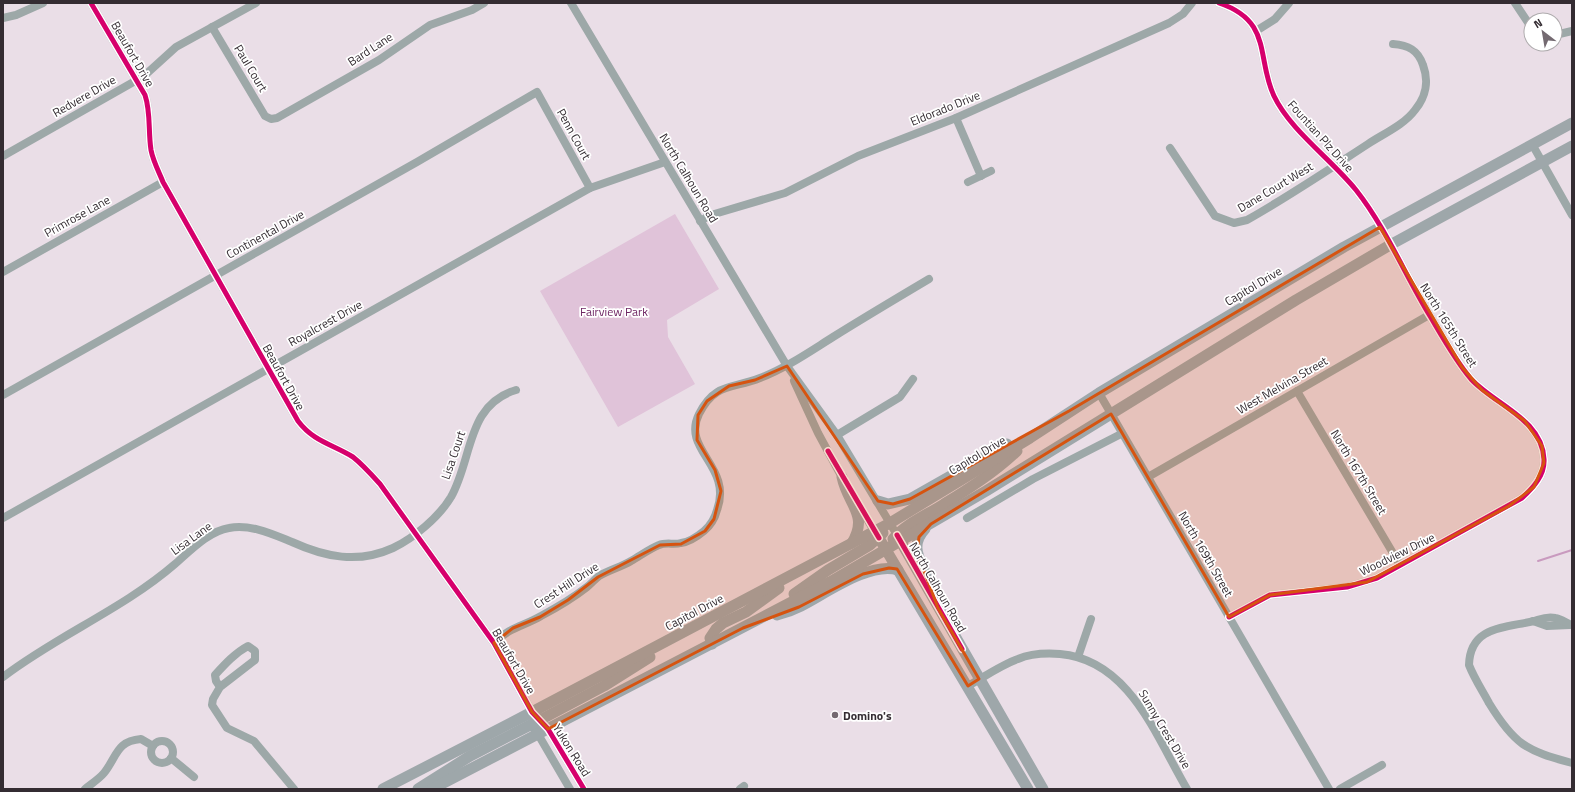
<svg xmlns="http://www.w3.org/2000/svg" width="1575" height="792" viewBox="0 0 1575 792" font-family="'Titillium Web',sans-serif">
	<rect width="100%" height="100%" fill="#eadee7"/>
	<polygon fill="#e0c3d9" points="675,214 719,289 667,320 668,337 695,384 618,427 540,291"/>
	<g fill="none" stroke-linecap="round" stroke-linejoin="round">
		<polyline stroke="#c99abf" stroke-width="2" points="1538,561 1572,550"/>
		<g stroke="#9da8a8" stroke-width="8">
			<path d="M 91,3 L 145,95 C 151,113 148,131 151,150 C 153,161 159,172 163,182 L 298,421 C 314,442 332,444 353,457 C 363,465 371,474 380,484 L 494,643 L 532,712 L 548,729 L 584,789"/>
			<polyline points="571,3 787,366 837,435 897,535"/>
			<path d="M 1219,3 C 1273,21 1256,58 1274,96 C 1290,130 1332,160 1356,190 C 1386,228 1405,275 1430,316 C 1443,338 1455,360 1471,379 C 1495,405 1542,419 1544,459 C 1545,475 1533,488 1522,498 L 1377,578 L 1347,587 L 1270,595 L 1229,617"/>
			<polyline points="1515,3 1531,27"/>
			<polyline points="3,18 16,15 43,3"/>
			<polyline points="212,27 265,116 271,119 277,118 379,60 430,25 472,10 484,3"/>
			<polyline points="1256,31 1275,19 1289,3"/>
			<polyline points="1555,35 1572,31"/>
			<polyline points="956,118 981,176"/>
			<polyline points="1532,144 1572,215"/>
			<path d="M 1170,148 L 1215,216 L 1234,223 L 1247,220 C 1288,197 1328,170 1368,144 C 1383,134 1404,125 1415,110 C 1426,97 1429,81 1423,65 C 1418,50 1408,45 1393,44"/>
			<polyline points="3,156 144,76 176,47 256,3"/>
			<polyline points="968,182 991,171"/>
			<polyline points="700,221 711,215 785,193 858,156 956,118 1169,23 1183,14 1192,3"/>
			<polyline points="3,272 163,182"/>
			<polyline points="794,381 818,433 844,481"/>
			<polyline points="1297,391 1400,565"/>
			<polyline points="1099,393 1329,789"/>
			<polyline points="3,395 417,162 537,92 590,188"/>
			<polyline points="837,435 900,397 913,379"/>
			<polyline points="1148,477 1429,315"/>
			<polyline points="856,500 877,536"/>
			<polyline points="3,518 590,188 665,162"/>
			<polyline points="967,518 1033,479 1121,434"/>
			<polyline points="1533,621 1547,626 1570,625"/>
			<path d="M 1572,625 C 1566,623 1562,619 1555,618 C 1547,616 1541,619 1534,621 C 1505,628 1470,626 1469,665 C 1474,678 1482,690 1489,703 C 1514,744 1526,751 1572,763"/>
			<path d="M 494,643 C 508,628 524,626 541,616 C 556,608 573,598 587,587 C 591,584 595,579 599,576 C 609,570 621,567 631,561 C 640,556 649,549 659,545 C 666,542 674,545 681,543 C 689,542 698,536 704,531 C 711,525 715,518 717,510 C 733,466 681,450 699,414 C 715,382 733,389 760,378 C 786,368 809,352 833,337 C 865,317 897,298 929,279"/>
			<polyline points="1078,657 1091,619"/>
			<path d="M 3,677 C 58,635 123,609 175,564 C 190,551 209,531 229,528 C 251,524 272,534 292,542 C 325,557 358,564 393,548 C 414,538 439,517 451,497 C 473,458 466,405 516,390"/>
			<path d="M 968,686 C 984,677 1001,665 1018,659 C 1032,653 1046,653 1060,654 C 1130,660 1156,737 1187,789"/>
			<path d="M 220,687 L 216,681 L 215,675 C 225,664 235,653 248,646 L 255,651 L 255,660 L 220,687 L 213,699 L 212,705 L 227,728 L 254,741 L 294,789"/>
			<polyline points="535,729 570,789"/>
			<circle cx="162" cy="752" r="11"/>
			<polyline points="171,758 194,777"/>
			<path d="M 85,789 C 91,784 99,779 104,773 C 117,757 116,741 141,739 L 153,746"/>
			<polyline points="740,789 744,786"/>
			<polyline points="1340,789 1382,765"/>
		</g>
		<g stroke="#9ea7aa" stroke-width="11">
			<path d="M 842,477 C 848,506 869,514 852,543"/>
			<polyline points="878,501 888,504 910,499 1007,444"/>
			<path d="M 925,529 C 910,545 919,557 926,575"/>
			<polyline points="897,535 1043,789"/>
			<polyline points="879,538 1028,789"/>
			<path d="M 893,539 C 905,524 927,515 944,504 C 970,488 995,472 1017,451"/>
			<polyline points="794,594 828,570 870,545 883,533"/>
			<path d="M 777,615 C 785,613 793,610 801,606 C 825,594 870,561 898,570"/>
			<polyline points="712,644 710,638 716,629 723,623 746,612 779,588"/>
			<polyline points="535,728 540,720 604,686 650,657"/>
			<polyline points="383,789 532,712 890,523 1030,438 1099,393 1344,247 1572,123"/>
			<polyline points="418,789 470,756 534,723 538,718"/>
			<polyline points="432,789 830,582 986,491 1296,300 1390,245 1572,146"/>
		</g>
		<defs>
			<g id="cycleway">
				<path d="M 91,3 L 145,95 C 151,113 148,131 151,150 C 153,161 159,172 163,182 L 298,421 C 314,442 332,444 353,457 C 363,465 371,474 380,484 L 494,643 L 532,712 L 548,729 L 584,789"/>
				<path d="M 1219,3 C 1273,21 1256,58 1274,96 C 1290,130 1332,160 1356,190 C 1386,228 1405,275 1430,316 C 1443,338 1455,360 1471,379 C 1495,405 1542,419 1544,459 C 1545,475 1533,488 1522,498 L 1377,578 L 1347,587 L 1270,595 L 1229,617"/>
				<polyline points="828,451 879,538"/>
				<polyline points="897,535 962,649"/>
			</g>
		</defs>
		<use href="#cycleway" stroke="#fff" stroke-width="8"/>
		<use href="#cycleway" stroke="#d6006c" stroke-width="5"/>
	</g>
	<path fill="#d65410" fill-opacity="0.2" stroke="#d65410" stroke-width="3" stroke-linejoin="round" d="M 1380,227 L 1462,367 L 1482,390 L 1525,421 L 1542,446 L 1544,463 L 1534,487 L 1509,506 L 1367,582 L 1270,595 L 1229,617 L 1111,414 L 931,524 L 919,537 L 917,552 L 938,608 L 979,679 L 968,686 L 897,569 L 889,568 L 863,574 L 799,607 L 743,628 L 548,729 L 532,712 L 494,643 L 513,628 L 540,617 L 568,600 L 598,577 L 660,545 L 681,544 L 705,531 L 714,519 L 721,491 L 715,470 L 697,440 L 698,415 L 707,401 L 729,386 L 755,380 L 787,366 L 878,501 L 893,504 L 910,499 L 1069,411 Z"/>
	<circle fill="#746a71" stroke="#fff" stroke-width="1.5" cx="835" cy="715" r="4"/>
	<g text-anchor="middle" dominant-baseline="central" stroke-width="3.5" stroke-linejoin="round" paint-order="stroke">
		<g font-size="12" fill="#342c32" stroke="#fff">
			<text transform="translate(370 49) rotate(-33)">Bard Lane</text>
			<text transform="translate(133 54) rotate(60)">Beaufort Drive</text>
			<text transform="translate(251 68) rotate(59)">Paul Court</text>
			<text transform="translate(84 96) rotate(-30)">Redvere Drive</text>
			<text transform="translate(945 108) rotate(-22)">Eldorado Drive</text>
			<text transform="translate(574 134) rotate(61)">Penn Court</text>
			<text transform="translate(1321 136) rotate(48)">Fountian Plz Drive</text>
			<text transform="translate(689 178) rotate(59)">North Calhoun Road</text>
			<text transform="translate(1275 187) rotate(-31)">Dane Court West</text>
			<text transform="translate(77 216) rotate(-29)">Primrose Lane</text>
			<text transform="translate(265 234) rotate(-29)">Continental Drive</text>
			<text transform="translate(1253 286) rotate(-31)">Capitol Drive</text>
			<text transform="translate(325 323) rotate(-29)">Royalcrest Drive</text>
			<text transform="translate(1449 325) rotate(58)">North 165th Street</text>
			<text transform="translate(284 377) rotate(61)">Beaufort Drive</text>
			<text transform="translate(1282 385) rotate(-30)">West Melvina Street</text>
			<text transform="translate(453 455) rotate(-71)">Lisa Court</text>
			<text transform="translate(977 455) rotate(-31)">Capitol Drive</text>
			<text transform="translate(1359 472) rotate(59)">North 167th Street</text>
			<text transform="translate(191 538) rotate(-36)">Lisa Lane</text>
			<text transform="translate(1206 554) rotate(60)">North 169th Street</text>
			<text transform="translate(1397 554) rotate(-26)">Woodview Drive</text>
			<text transform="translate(566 585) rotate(-33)">Crest Hill Drive</text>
			<text transform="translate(938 587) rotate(60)">North Calhoun Road</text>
			<text transform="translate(694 612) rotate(-28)">Capitol Drive</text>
			<text transform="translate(514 661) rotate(60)">Beaufort Drive</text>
			<text transform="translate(1165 729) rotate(59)">Sunny Crest Drive</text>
			<text transform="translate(572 750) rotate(58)">Yukon Road</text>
		</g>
		<g font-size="12" fill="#6e2563" stroke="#fff">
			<text x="614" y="311">Fairview Park</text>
		</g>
		<g font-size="12" font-weight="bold" fill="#342c32" stroke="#fff" text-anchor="start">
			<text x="843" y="715">Domino's</text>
		</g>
	</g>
	<rect width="1575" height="792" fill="none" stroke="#342c32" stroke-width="8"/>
	<g transform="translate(1543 32) rotate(329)"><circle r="19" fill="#ffffff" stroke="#aeabad"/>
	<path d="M0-3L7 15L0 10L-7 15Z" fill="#746a71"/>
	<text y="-6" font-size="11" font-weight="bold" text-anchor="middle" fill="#342c32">N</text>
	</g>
</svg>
